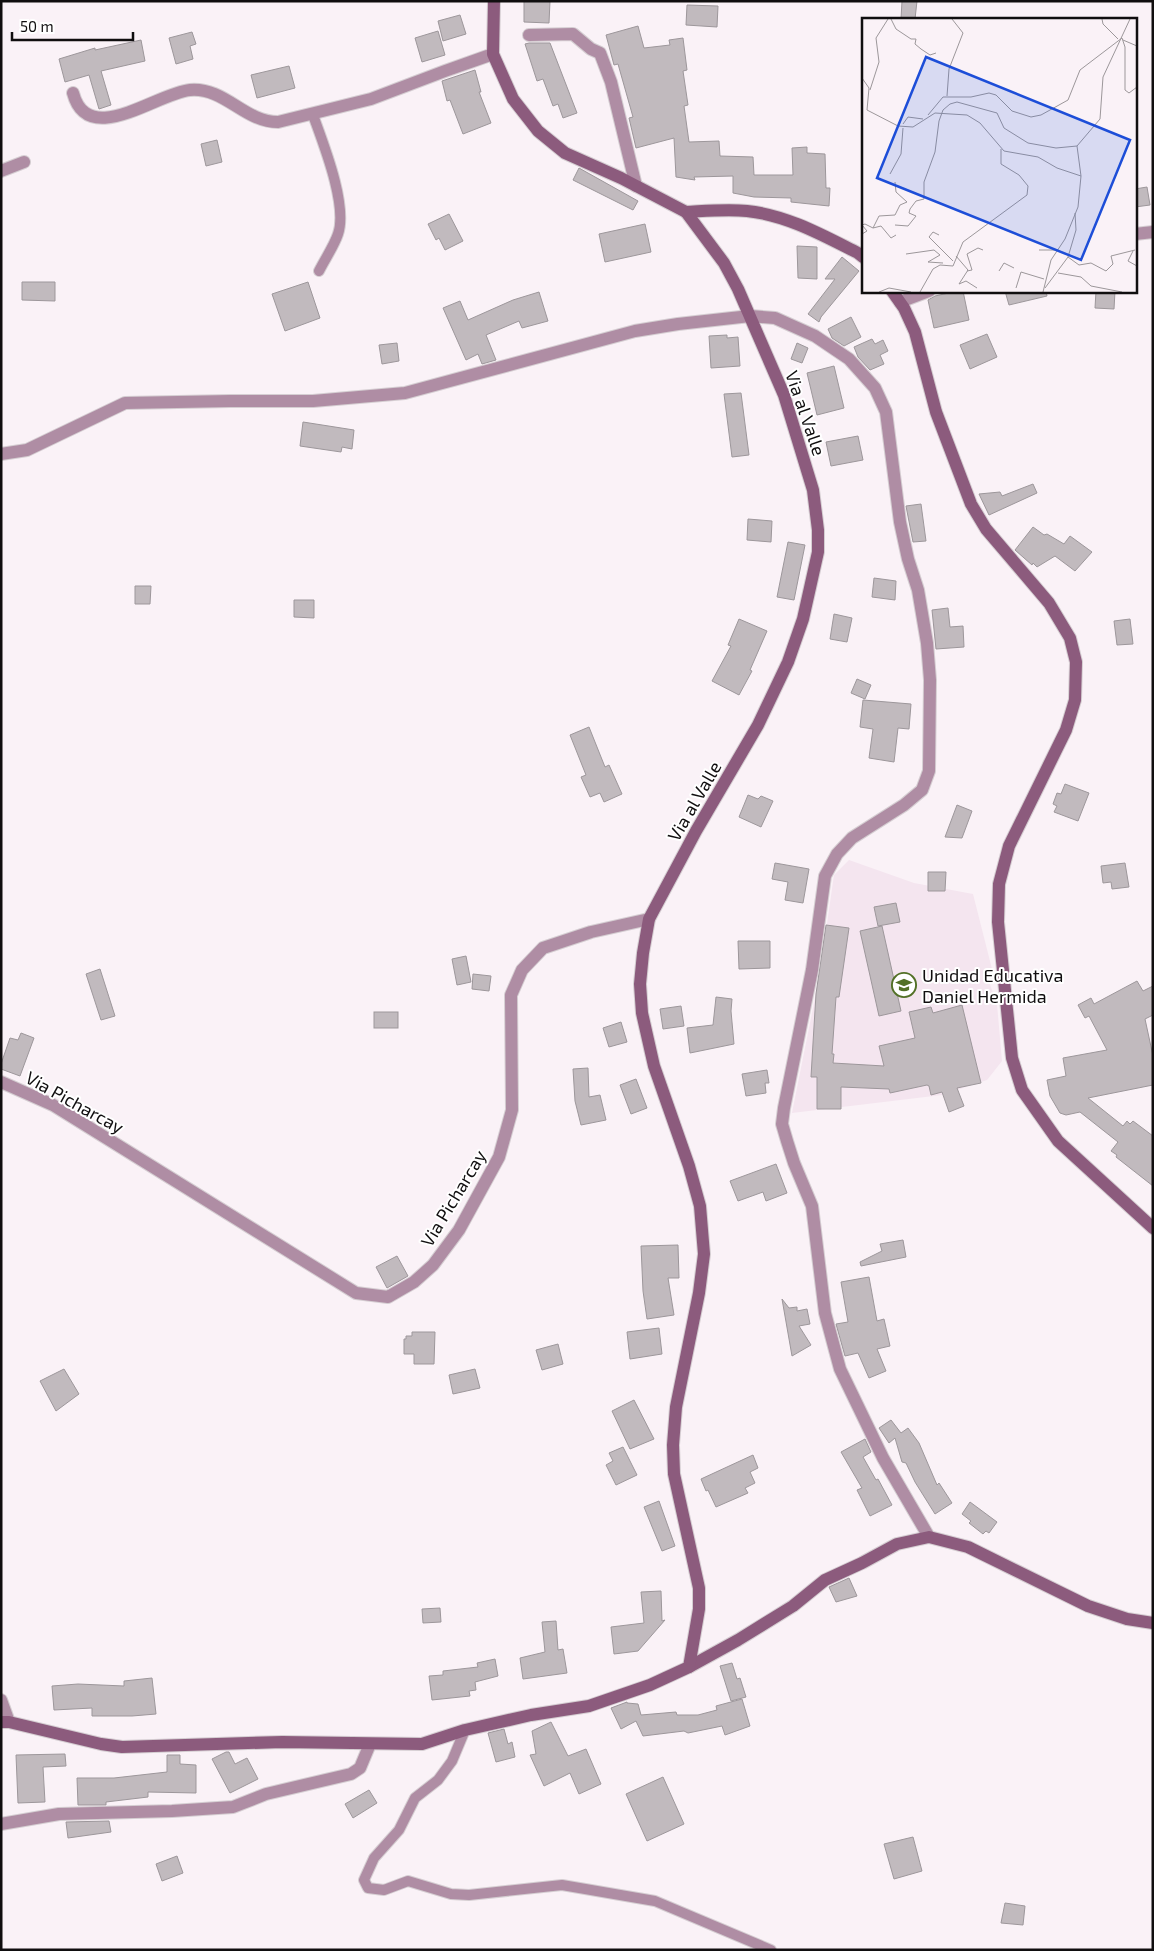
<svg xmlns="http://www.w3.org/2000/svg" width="1154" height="1951" viewBox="0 0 1154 1951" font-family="'Exo 2',sans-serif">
	<rect width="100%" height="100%" fill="#faf2f7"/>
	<polygon fill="#f4e5ef" points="849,860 914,883 973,894 993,973 987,976 997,1004 1002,1061 987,1080 942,1095 792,1113 820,973 834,875"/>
	<g fill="#c1babe" stroke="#9d979b">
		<polygon points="524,1 550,1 549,23 524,22"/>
		<polygon points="902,1 917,1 915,19 901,19"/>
		<polygon points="687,5 718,6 717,27 686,25"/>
		<polygon points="460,15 466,34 443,41 438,21"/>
		<polygon points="638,26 644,48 670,45 669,40 683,38 687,70 683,71 688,105 684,106 689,142 719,141 720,156 753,157 754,175 793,175 792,148 807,147 807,153 825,154 826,188 830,188 829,206 791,202 791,198 754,197 733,193 733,176 694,177 695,180 676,177 674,138 636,148 629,118 633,117 618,64 614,65 606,35"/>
		<polygon points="438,31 445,55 422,62 415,38"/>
		<polygon points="192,32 196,44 190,46 193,59 176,64 169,38"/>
		<polygon points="141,40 145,61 101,71 111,105 99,109 89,75 65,82 59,59 95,48 95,50"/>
		<polygon points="529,43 550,43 577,113 563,118 558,104 553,106 543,79 537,81 525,44"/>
		<polygon points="289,66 295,88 257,98 251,75"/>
		<polygon points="475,70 481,92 479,92 491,123 463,134 450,100 447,101 442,81"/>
		<polygon points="217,140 222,162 206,166 201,144"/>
		<polygon points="579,168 638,201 633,210 573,180"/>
		<polygon points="1147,187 1150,205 1135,207 1135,189"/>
		<polygon points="449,214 463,241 445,250 439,238 436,240 428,224"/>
		<polygon points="645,224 651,252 605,262 599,234"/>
		<polygon points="797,246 817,247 817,279 798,278"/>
		<polygon points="842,257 859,271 821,317 819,322 808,314 835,279 825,279"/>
		<polygon points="22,282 55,282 55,301 22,300"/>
		<polygon points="308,282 320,318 285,331 272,294"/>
		<polygon points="958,291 963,291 969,320 934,328 928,300 935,296"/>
		<polygon points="1005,291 1046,291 1047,296 1009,305"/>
		<polygon points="1096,291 1115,291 1114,309 1095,308"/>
		<polygon points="539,292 548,321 522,328 519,321 486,335 496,360 482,364 478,354 466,360 443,308 460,301 468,320 513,300"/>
		<polygon points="851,317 861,337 844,346 832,338 828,329"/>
		<polygon points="987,334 997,357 970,369 960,345"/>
		<polygon points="727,335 727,338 738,337 740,366 711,368 709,336"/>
		<polygon points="872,339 875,344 883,340 888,351 880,355 884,364 870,370 858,357 854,347"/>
		<polygon points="397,343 399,361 382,364 379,345"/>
		<polygon points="797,343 808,348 802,363 791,359"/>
		<polygon points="834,366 844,408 817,415 807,373"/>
		<polygon points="741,393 749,455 732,457 724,394"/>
		<polygon points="303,422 354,430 352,449 342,447 341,452 300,446"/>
		<polygon points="858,436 863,460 831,466 826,442"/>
		<polygon points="1033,484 1037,493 989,515 979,494 1000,492 1002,496"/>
		<polygon points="921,504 926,541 913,542 906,506"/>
		<polygon points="748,519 772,521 771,542 747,540"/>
		<polygon points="1033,527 1044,535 1047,534 1064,544 1070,536 1092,552 1075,571 1055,556 1037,567 1033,563 1032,565 1015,550"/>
		<polygon points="788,542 805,545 794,600 777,597"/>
		<polygon points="874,578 896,581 895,600 872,597"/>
		<polygon points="135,586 151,586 150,604 135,604"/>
		<polygon points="294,600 314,600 314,618 294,617"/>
		<polygon points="948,608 950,627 963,626 964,647 936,649 932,610"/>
		<polygon points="834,614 852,618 847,642 830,639"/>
		<polygon points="739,619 767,631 750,670 752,671 739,695 712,681 731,646 728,645"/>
		<polygon points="1130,619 1133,644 1117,645 1114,621"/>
		<polygon points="857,679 871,685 865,699 851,693"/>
		<polygon points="863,700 911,704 909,729 898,728 894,762 869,758 873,729 860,727"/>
		<polygon points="589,727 605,767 609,765 622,794 604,802 600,793 590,797 581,777 586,775 570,735"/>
		<polygon points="1065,784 1089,793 1078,821 1054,812 1057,806 1053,804 1057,793 1061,794"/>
		<polygon points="748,795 758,799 761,796 773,801 761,827 739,817"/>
		<polygon points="957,805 972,811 962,838 945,837"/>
		<polygon points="775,863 809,869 803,903 785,900 788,882 772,879"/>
		<polygon points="1125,863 1129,887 1112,889 1111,882 1103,883 1101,866"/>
		<polygon points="928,872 946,872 945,891 928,891"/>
		<polygon points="896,903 900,922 878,926 874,907"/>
		<polygon points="826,925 849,928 839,997 836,997 832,1054 834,1054 833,1063 884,1066 879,1046 915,1038 909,1012 931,1007 933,1013 962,1005 981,1083 957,1088 964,1106 949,1112 942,1092 931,1095 929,1086 927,1085 890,1093 889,1089 841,1087 841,1109 817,1109 817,1077 811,1077 813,1043 816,994"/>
		<polygon points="882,926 901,1011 879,1016 860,931"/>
		<polygon points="738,941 770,941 770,968 739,969"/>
		<polygon points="466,956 471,982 457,985 452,959"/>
		<polygon points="100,969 115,1016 101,1020 86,974"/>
		<polygon points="473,974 491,976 489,991 472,989"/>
		<polygon points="1137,981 1143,991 1153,986 1153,1015 1145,1019 1153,1056 1153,1085 1088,1098 1123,1126 1127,1121 1130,1124 1133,1121 1153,1136 1153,1186 1116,1157 1117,1155 1111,1151 1118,1142 1080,1112 1066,1115 1060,1113 1050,1096 1047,1080 1066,1076 1063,1058 1107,1050 1089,1016 1085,1018 1078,1005 1091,998 1094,1004"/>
		<polygon points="716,997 732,999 731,1011 734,1044 690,1053 687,1028 713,1025"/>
		<polygon points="681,1006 684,1026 663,1029 660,1009"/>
		<rect x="374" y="1012" width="24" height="16"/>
		<polygon points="621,1022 627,1042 609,1047 603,1028"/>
		<polygon points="21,1033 34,1038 20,1076 1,1069 1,1064 10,1038 18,1040"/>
		<polygon points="588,1068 589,1097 600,1095 606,1120 581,1125 575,1101 573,1069"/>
		<polygon points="767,1070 769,1083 765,1083 766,1093 746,1096 742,1074"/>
		<polygon points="636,1079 647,1108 631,1114 620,1085"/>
		<polygon points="776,1164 787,1193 766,1201 763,1192 738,1201 730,1181"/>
		<polygon points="903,1240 906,1257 861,1266 860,1262 882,1251 880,1244"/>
		<polygon points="678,1245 679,1278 668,1278 674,1315 647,1319 643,1291 641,1246"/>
		<polygon points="397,1256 408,1276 387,1288 376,1267"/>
		<polygon points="869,1277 877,1321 884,1319 890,1346 877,1349 886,1371 869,1378 858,1353 845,1356 836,1324 848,1322 841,1282"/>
		<polygon points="782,1299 789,1308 797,1307 797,1311 807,1309 810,1324 799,1326 811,1345 792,1356"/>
		<polygon points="659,1328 662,1354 630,1359 627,1332"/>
		<polygon points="412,1332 435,1332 434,1364 414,1364 414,1354 404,1354 404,1339 406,1339 406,1336 412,1336"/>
		<polygon points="558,1344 563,1364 542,1370 536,1350"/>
		<polygon points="64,1369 79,1394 56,1411 40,1381"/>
		<polygon points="475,1369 480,1388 453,1394 449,1375"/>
		<polygon points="634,1400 654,1439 630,1449 612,1411"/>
		<polygon points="891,1420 901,1433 908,1428 919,1443 937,1485 939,1483 952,1503 935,1514 915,1482 906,1463 902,1462 895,1438 889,1443 879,1428"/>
		<polygon points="865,1439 871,1452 863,1457 876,1480 878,1479 892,1505 870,1516 857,1490 862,1488 841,1452"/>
		<polygon points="623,1447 637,1475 616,1485 606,1465 613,1461 609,1453"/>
		<polygon points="753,1455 758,1468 750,1472 755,1483 745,1488 748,1493 716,1507 708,1490 706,1491 701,1479"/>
		<polygon points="659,1501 675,1546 662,1551 644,1507"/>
		<polygon points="970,1502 997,1522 989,1533 986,1531 983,1534 969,1523 971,1521 962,1514"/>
		<polygon points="849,1578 857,1596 836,1602 829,1587"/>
		<polygon points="661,1591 662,1621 665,1620 638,1651 614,1654 611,1627 644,1623 641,1592"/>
		<polygon points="440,1608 441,1622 423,1623 422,1609"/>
		<polygon points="556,1621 558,1650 563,1649 567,1673 523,1679 520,1658 545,1652 542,1622"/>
		<polygon points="495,1659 498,1676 475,1682 476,1690 469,1691 470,1696 432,1700 429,1676 443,1675 443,1671 478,1667 477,1663"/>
		<polygon points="732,1663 737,1679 740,1678 746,1697 731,1701 720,1666"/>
		<polygon points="152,1678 156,1714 132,1716 92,1716 92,1708 54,1710 52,1686 78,1684 124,1686 124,1681"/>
		<polygon points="742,1699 750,1726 725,1735 722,1726 688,1733 684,1731 643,1736 636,1721 621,1729 611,1708 627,1702 627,1703 638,1704 641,1715 676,1712 677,1715 698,1715 717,1710 716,1706"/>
		<polygon points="551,1722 568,1756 586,1749 601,1784 579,1794 570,1773 544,1786 530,1755 536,1754 532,1731"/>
		<polygon points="504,1729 508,1744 512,1742 515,1757 496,1762 488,1733"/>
		<polygon points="226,1752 229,1752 235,1764 247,1758 258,1779 230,1793 212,1759"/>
		<polygon points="65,1754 66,1766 43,1767 45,1802 18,1803 16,1755"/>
		<polygon points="167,1755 180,1755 180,1764 196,1765 196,1793 148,1792 148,1797 106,1802 106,1805 78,1805 77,1778 114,1778 167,1772"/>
		<polygon points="663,1777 684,1824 647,1841 626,1794"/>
		<polygon points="369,1790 377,1803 353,1818 345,1804"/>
		<polygon points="109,1821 111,1832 68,1838 66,1822"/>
		<polygon points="913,1837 922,1871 894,1879 884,1844"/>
		<polygon points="177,1856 183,1873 162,1881 156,1864"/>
		<polygon points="1005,1903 1025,1906 1023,1925 1001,1923"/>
	</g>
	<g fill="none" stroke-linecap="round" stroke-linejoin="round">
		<defs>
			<g id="lane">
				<path d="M 313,115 C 323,143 348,205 338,234 C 334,246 325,259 319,271"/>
				<polyline points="465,1730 452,1761 438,1780 415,1798 399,1830 374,1858 364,1880 368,1888 384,1890 408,1881 451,1894 469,1895 562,1885 655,1901 771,1950"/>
			</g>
			<g id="street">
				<polyline points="529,35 573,34 591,49 600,53 611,82 636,186"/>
				<path d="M 73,93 C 88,149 157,93 190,90 C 225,87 244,122 278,122 L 371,99 L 445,71 L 493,54"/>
				<polyline points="1,171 24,162"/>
				<polyline points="1135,234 1153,232"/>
				<polyline points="900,302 929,291"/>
				<polyline points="1,454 27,450 125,403 230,401 313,401 405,393 635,331 678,324 750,316 775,318 815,336 849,359 875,388 886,412 900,522 908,559 918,590 927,643 930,680 929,771 922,790 904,805 852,838 837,854 825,876 812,970 784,1108 782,1124 787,1141 794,1163 812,1206 825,1313 840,1369 883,1458 929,1537"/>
				<polyline points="1,1082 53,1105 356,1293 388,1297 414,1282 433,1265 459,1230 499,1157 512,1110 511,995 522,970 543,948 591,932 649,919"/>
				<polyline points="1,1700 9,1722"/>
				<polyline points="1,1824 59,1814 172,1811 233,1807 266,1794 351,1774 360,1768 370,1744"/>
			</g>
			<g id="secondary">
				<path d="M 686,212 C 706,211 727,209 747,211 C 787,215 824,236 858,253 L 863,257"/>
				<polyline points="892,291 904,308 915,332 936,412 971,504 986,529 1049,603 1070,638 1076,662 1075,700 1066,730 1009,846 999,884 998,922 1012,1058 1022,1090 1058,1141 1153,1228"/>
				<polyline points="689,1667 738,1640 793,1606 825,1580 862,1563 897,1544 929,1537 968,1547 1088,1606 1127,1619 1153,1623"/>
				<polyline points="1,1722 9,1722 101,1744 122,1747 282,1742 422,1744 465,1730 531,1715 589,1706 650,1685 689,1667 699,1609 699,1588 674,1474 673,1445 676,1407 699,1293 704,1254 700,1206 689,1166 654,1066 642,1013 640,984 643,953 649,919 696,831 758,725 788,662 803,619 818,552 818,530 813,490 784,395 738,289 724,263 686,212 621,178 565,153 538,131 513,99 493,54 494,1"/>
			</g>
		</defs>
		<use href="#lane" stroke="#d5ced2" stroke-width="12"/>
		<use href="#street" stroke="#d5ced2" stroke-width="14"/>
		<use href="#secondary" stroke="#d5ced2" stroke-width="14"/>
		<use href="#lane" stroke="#af8da4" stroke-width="10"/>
		<use href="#street" stroke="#af8da4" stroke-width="12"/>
		<use href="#secondary" stroke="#8c5b7d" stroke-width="12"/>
	</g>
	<defs>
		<symbol id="school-ring" viewBox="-11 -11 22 22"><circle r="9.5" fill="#fff" stroke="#527026" stroke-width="1.5"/><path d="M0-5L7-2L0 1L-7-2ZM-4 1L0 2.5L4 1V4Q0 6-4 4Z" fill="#527026"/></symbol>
	</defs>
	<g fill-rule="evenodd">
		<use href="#school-ring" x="890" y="971" width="28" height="28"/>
	</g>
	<g text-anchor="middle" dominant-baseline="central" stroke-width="4" stroke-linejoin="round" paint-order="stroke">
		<g font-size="18" fill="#100e0f" stroke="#fff">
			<text transform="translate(806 413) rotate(71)">Via al Valle</text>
			<text transform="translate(694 801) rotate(-60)">Via al Valle</text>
			<text transform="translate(75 1102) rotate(29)">Via Picharcay</text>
			<text transform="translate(453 1198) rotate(-59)">Via Picharcay</text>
		</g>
		<g font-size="18" fill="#100e0f" stroke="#fff" text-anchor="start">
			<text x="922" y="975">Unidad Educativa<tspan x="922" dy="21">Daniel Hermida</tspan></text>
		</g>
	</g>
	<g transform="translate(862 18)">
		<rect width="275" height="275" fill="#faf2f7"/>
		<path fill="none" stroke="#9c979a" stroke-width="1" d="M 29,1 L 34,11 L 49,21 L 54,21 L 53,26 L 59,31 L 68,37 L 74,35M 240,1 L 241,6 L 256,21M 260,20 L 263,29 L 263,72 L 267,75 L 275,69M 261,22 L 275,28M 0,60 L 7,70 L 5,92 L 36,108 L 51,109 L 73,95 L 105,97 L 118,105 L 142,133 L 176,139 L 195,150 L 219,158 L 216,189 L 203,221 L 189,242 L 181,274M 8,72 L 17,44 L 14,20 L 26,1M 85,78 L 87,51 L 101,15 L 90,1M 66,97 L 81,79 L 109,79 L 127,75 L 134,77 L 150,93 L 169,99 L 179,97 L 206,82 L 218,52 L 260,20M 41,106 L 46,99 L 61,101M 28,156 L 39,136 L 41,110M 219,158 L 215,128 L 238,101 L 241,59 L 268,1M 33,207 L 46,208 L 54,198 L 47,195 L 48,191 L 54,183 L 62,181 L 62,164 L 73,134 L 77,103 L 81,92 L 88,86 L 95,84 L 135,95 L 142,110 L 166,125 L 194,130 L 215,128M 11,210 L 17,198 L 33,197 L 38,187 L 45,184 L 34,174 L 33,164M 0,216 L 5,213 L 0,207 L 3,206 L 11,210 L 19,208 L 29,220 L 34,217M 77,217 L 71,214 L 67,219 L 91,243M 177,232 L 196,232M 271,233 L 266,243 L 275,248M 44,236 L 72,232 L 78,237 L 66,244 L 81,245M 94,238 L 106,252 L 97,266 L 104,263 L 115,270M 206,239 L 217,247 L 229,245 L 244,253 L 251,246 L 249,238 L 273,232M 105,253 L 110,252 L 105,236 L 116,230 L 121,232M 137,253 L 142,245 L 152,250M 196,255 L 219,259 L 229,268 L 260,274M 154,270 L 159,254 L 182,261M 183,270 L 206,239 L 214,212 L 213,195M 17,274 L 27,270 L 49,274M 58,274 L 71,251 L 78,247 L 91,248 L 101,224 L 165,177 L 166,168 L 157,157 L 139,146 L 139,131"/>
		<path fill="#1d4ed8" fill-opacity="0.15" stroke="#1d4ed8" stroke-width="2.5" d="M 64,39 L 268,122 L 219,242 L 15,160 Z"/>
		<rect width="275" height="275" fill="none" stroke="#100e0f" stroke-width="2.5"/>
	</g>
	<rect width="1154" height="1951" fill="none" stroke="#100e0f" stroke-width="5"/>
	<path d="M12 32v8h121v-8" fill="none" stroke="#100e0f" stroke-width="2.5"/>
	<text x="20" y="32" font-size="15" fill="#100e0f" stroke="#ffffff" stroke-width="4" paint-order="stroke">50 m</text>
</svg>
